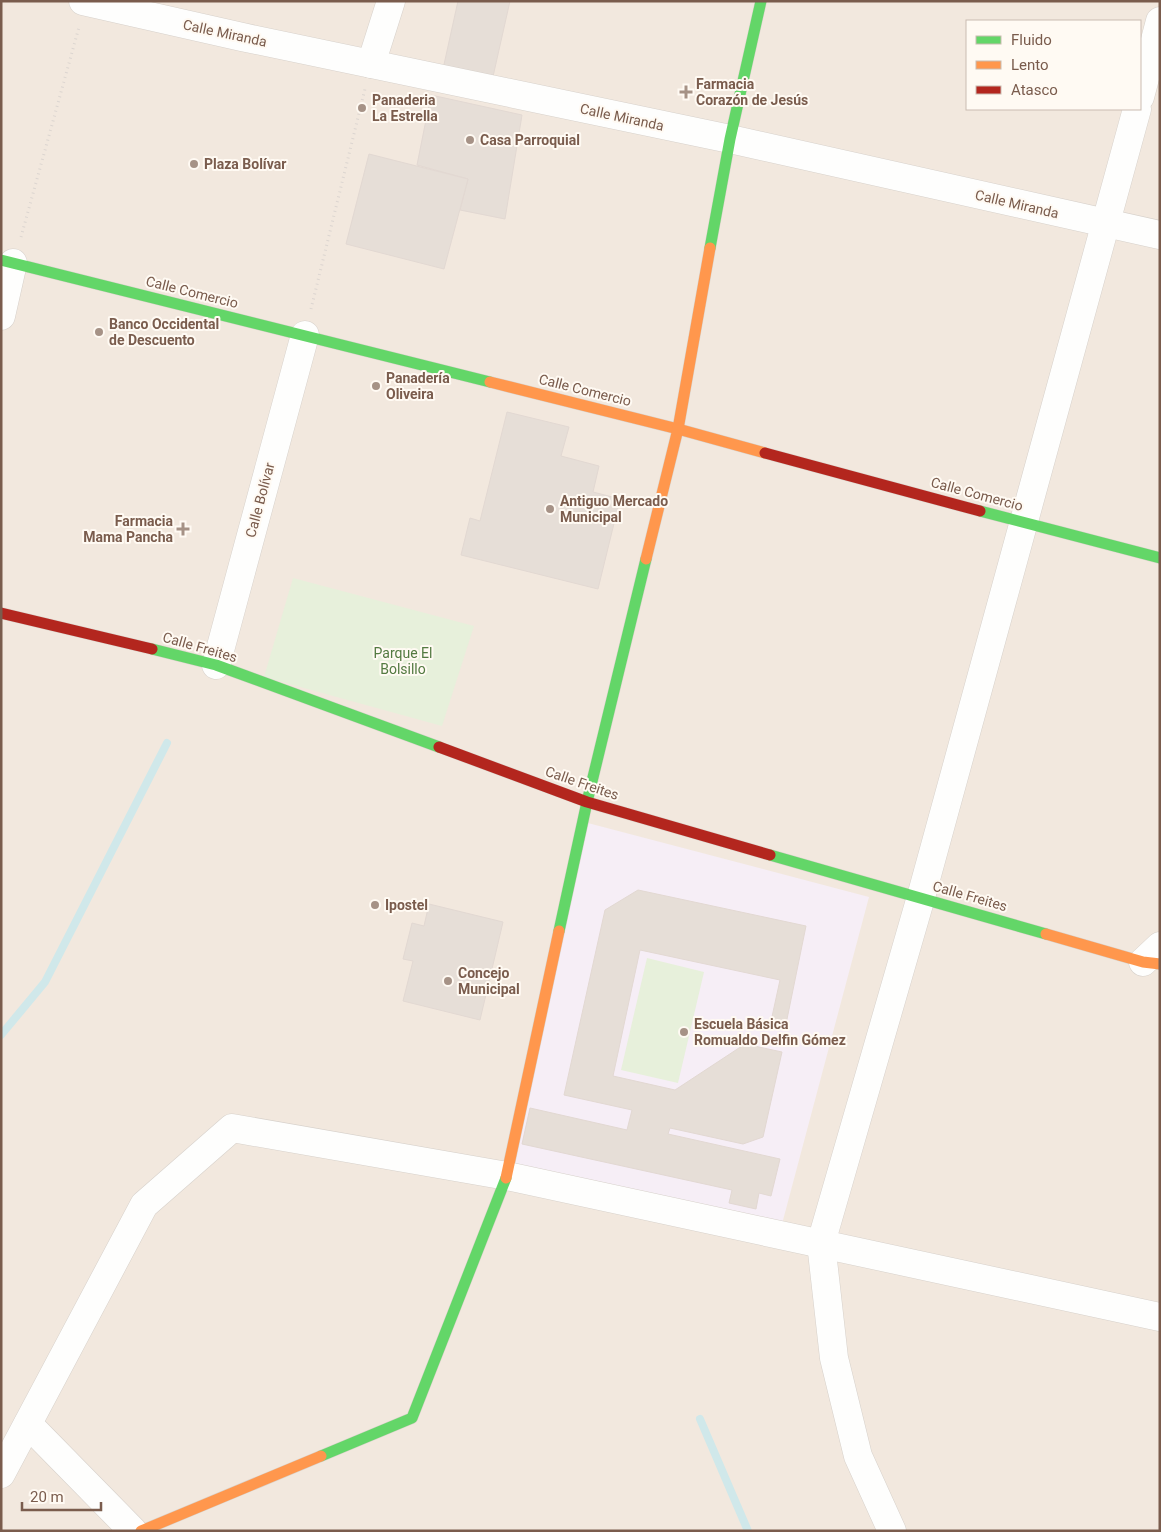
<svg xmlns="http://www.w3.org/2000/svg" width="1161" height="1532" viewBox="0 0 1161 1532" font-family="Roboto,sans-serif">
	<rect width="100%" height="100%" fill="#f9f5f0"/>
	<path fill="#f2e8de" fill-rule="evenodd" d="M 1,1 L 1160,1 L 1160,1531 L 1,1531 ZM 967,21 L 1140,21 L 1140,109 L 967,109 Z"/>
	<polygon fill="#f6eef6" points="584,822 869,897 782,1224 504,1168"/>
	<g fill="#e7f0db">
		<polygon points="293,578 474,626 442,726 264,677"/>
		<polygon points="647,958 704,972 678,1083 621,1070"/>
	</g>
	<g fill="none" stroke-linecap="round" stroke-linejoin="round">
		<g stroke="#d0e8ea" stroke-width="8">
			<polyline points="1,1035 45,982 167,743"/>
			<polyline points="700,1419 748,1531"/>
		</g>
	</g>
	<g fill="#e6ded7" stroke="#e2d8d2">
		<polygon points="458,1 510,1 492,81 443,69"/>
		<polygon points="431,95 522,115 505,219 460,210 468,179 417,165"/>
		<polygon points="369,154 468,179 444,269 346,244"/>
		<polygon points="507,412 569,427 561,456 599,466 593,492 620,499 598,589 461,555 470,518 480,521"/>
		<polygon points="638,890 806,926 785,1029 770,1026 780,980 640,950 613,1076 675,1090 745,1044 782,1052 763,1137 743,1144 670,1128 668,1134 780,1159 771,1196 759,1193 756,1209 729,1203 732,1190 522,1144 530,1108 627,1130 632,1110 564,1095 605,910"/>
		<polygon points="429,904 503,922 480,1020 403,1001 413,961 403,959 412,923 424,926"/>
	</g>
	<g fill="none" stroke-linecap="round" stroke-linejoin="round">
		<defs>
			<g id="street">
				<polyline points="83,1 242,37 730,139 1160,235"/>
				<polyline points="371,64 391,1"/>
				<polyline points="1140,97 1160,21"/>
				<polyline points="1,316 13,263"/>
				<polyline points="216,665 305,335"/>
				<polyline points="1143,962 1160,946"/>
				<polyline points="28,1424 133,1531"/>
				<polyline points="1,1474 144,1205 232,1128 507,1176 1160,1317"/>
				<polyline points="892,1531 858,1456 834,1358 821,1243 921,897 1137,109"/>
			</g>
			<g id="fast">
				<polyline points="710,248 730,139 761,1"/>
				<polyline points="1,260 490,382"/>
				<polyline points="980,511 1160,558"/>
				<polyline points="152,649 216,665 439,747"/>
				<polyline points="770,855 1046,934"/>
				<polyline points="559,931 587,802 646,559"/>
				<polyline points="321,1456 412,1418 506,1178"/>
			</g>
			<g id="slow">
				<polyline points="490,382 678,429 765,453"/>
				<polyline points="646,559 678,429 710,248"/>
				<polyline points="1046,934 1143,962 1160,964"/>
				<polyline points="506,1178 559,931"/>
				<polyline points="141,1531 321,1456"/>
			</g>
			<g id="jam">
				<polyline points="765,453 980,511"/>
				<polyline points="1,613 152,649"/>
				<polyline points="439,747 587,802 770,855"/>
			</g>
		</defs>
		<use href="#street" stroke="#d7d1cb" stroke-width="29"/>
		<use href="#fast" stroke="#d9d2cb" stroke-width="12"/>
		<use href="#slow" stroke="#d9d2cb" stroke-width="12"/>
		<use href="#jam" stroke="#d9d2cb" stroke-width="12"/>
		<g stroke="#dcd5d0" stroke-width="3" stroke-dasharray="1 4" stroke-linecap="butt">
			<polyline points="21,237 79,27"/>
			<polyline points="311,309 365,89"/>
		</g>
		<use href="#street" stroke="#fefefd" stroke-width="28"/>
		<use href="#fast" stroke="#63d668" stroke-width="11"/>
		<use href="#slow" stroke="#ff974d" stroke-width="11"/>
		<use href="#jam" stroke="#b3261e" stroke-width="11"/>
	</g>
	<g fill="#a69286" stroke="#fffaf3" stroke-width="2">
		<path d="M683.5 84.5h5v5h5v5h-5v5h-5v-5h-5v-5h5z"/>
		<circle cx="362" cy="108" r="5"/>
		<circle cx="470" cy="140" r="5"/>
		<circle cx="194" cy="164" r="5"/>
		<circle cx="99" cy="332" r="5"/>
		<circle cx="376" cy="386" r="5"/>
		<circle cx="550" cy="509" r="5"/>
		<path d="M180.5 521.5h5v5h5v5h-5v5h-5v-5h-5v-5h5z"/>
		<circle cx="375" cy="905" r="5"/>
		<circle cx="448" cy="981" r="5"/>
		<circle cx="684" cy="1032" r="5"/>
	</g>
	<g text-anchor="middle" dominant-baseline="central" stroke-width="4" stroke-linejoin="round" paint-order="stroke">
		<g font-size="14" fill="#7a5c4d" stroke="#fffaf3">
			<text transform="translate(225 33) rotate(12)">Calle Miranda</text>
			<text transform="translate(622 117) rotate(12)">Calle Miranda</text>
			<text transform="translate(1017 204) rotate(13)">Calle Miranda</text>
			<text transform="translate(192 292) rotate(14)">Calle Comercio</text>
			<text transform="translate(585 390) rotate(14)">Calle Comercio</text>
			<text transform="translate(977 494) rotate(15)">Calle Comercio</text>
			<text transform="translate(260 500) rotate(-75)">Calle Bolívar</text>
			<text transform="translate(200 647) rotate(16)">Calle Freites</text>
			<text transform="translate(582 783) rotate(19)">Calle Freites</text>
			<text transform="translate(970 896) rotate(16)">Calle Freites</text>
		</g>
		<g font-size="14" font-weight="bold" fill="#7a5c4d" stroke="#fffaf3" text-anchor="start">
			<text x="696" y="84">Farmacia<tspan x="696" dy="16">Corazón de Jesús</tspan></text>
			<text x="372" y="100">Panaderia<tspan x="372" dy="16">La Estrella</tspan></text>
			<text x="480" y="140">Casa Parroquial</text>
			<text x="204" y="164">Plaza Bolívar</text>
			<text x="109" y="324">Banco Occidental<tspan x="109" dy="16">de Descuento</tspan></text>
			<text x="386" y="378">Panadería<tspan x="386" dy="16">Oliveira</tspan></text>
			<text x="560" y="501">Antiguo Mercado<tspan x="560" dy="16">Municipal</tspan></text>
			<text x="173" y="521" text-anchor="end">Farmacia<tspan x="173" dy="16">Mama Pancha</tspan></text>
			<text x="385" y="905">Ipostel</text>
			<text x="458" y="973">Concejo<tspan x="458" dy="16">Municipal</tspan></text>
			<text x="694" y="1024">Escuela Básica<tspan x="694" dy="16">Romualdo Delfin Gómez</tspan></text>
		</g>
		<g font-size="14" fill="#537a41" stroke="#fffaf3">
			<text x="403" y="653">Parque El<tspan x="403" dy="16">Bolsillo</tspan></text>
		</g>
	</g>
	<rect width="1161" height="1532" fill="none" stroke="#7a5c4d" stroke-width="5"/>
	<rect x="966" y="20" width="175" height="90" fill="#fffaf3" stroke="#cabbb1"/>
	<rect x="976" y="36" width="25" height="8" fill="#63d668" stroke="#cabbb1"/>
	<text x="1011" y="45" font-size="15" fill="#7a5c4d">Fluido</text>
	<rect x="976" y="61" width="25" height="8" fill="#ff974d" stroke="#cabbb1"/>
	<text x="1011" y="70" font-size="15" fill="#7a5c4d">Lento</text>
	<rect x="976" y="86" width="25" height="8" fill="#b3261e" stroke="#cabbb1"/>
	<text x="1011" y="95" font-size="15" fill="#7a5c4d">Atasco</text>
	<path d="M22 1502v8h79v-8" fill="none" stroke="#7a5c4d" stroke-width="2.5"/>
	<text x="30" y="1502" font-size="15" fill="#7a5c4d" stroke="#fffaf3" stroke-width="4" paint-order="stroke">20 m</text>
</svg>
